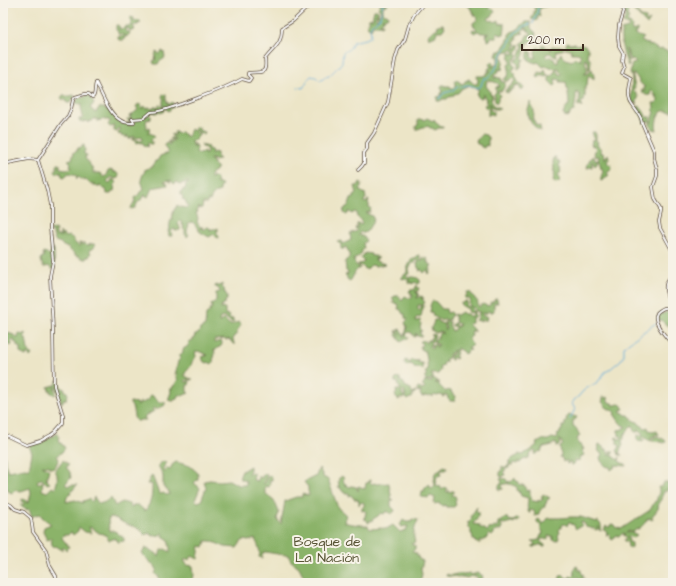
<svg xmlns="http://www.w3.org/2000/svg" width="676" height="586" viewBox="0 0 676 586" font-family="'Architects Daughter',sans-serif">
	<rect width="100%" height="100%" fill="#f7f3e8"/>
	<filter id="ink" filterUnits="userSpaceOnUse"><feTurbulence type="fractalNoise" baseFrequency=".025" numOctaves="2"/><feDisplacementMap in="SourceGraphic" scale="8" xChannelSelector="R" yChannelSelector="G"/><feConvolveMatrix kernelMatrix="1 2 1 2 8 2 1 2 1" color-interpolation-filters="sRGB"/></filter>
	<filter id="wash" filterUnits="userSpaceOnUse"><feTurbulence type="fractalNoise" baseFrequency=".012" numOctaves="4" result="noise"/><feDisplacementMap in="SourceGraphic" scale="16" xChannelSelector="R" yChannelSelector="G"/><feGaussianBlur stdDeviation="0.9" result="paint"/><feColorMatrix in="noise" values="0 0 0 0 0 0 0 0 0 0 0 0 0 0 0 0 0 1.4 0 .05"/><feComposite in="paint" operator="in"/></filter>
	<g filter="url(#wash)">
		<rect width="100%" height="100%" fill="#ece5c7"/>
		<g fill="#8bb369" stroke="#636e44">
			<polygon points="380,3 383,3 384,4 385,3 388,3 387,5 383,6 383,13 384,14 387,14 388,16 385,18 382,18 384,19 384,20 379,24 383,23 383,25 382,26 378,25 373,25 371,29 367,26 368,22 369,22 370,21 368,19 369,18 371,17 371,19 372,19 374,10 377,10 379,12 377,13 376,16 375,17 377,19 378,14 381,13 380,10 378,8 380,5"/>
			<polygon points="466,3 486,3 487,6 488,3 489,3 490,6 489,9 492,8 495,12 491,17 488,18 490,21 493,20 495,22 499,20 499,23 505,24 505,28 504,34 500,35 500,34 497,32 497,38 494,38 492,36 490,40 488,41 488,39 486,35 486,34 489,34 489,32 486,34 485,33 481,33 478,31 474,33 472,31 473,29 476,30 477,29 473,25 473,23 478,19 476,16 474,15 475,13 473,13 473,10 471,10 470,9 471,8 469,7"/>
			<polygon points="533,3 547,3 547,6 543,7 542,8 540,8 539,11 540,16 537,17 538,19 536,21 531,19 533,16 535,8 532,6"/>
			<path d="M 625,3 L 638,3 L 638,10 L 636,10 L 636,11 L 641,17 L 646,18 L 646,20 L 645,20 L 646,22 L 650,20 L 647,25 L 633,10 L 630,9 L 628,10 L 627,17 L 629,18 L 627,22 L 631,24 L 632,27 L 631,29 L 632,31 L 635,30 L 637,29 L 638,31 L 637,33 L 634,33 L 634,34 L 644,38 L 641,41 L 647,44 L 648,43 L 650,46 L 651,45 L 659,50 L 662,49 L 669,52 L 671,49 L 669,42 L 672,39 L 671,36 L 673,35 L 673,42 L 672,43 L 673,46 L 673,112 C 670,112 665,110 663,111 C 657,114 655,125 657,130 L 653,129 L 649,124 L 651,123 L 655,112 L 653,110 L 654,108 L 653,103 L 656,103 L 658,101 L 658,99 L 656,99 L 655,97 L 658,96 L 654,95 L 654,92 L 651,91 L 650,95 C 645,96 645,94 641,91 L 642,90 L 646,92 L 643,88 L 645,87 C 639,84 639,78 634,74 L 632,74 L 635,87 L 633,90 L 638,96 L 638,99 L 636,101 L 638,103 L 637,104 L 631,102 L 631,100 L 632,99 L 631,97 L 632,78 L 630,73 C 632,70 630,67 632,64 L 636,63 L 632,59 L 631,59 L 631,61 L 629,58 L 627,50 L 625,49 L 627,53 L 627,57 L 629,65 L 628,66 C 624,57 620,43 621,33 L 623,33 L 621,30 L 628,28 L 629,26 L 623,23 L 625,19 Z"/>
			<path d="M 131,17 L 134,18 L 133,22 L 135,21 L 138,21 L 139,20 L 141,23 L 138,24 L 138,23 L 138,25 L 135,25 L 133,26 L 135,29 L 132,31 L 129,30 L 129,28 L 125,29 L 126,32 L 130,32 C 130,34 128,36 126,37 L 126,35 L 125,35 L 125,38 L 124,38 L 124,40 L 119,40 L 118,39 L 118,37 L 123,36 L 122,34 L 119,35 L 118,33 L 118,32 L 116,30 L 116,25 L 118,25 L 120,27 L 118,29 L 125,28 L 126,26 L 131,26 L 131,20 L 129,19 Z"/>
			<path d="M 526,22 L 531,22 L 531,28 L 536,33 L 535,38 L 533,38 L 532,39 L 534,41 L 532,43 L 528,41 L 528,44 L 524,45 L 524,46 L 527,46 L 527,47 L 525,48 L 524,54 L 522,58 L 524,59 L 524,60 L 522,61 L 522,63 L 521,64 L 521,67 L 518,69 L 518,63 L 517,63 L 515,61 L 520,57 L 520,55 L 523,46 L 521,44 L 526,40 L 525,39 L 528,34 L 530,36 L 531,32 L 528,31 L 529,29 L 527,30 L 526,29 L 527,28 L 526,26 L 526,28 L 524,29 L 521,33 L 523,32 L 524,33 L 519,34 L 516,36 L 517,40 L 514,42 L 517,44 L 514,47 L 515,49 L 516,49 L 516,47 L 519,44 L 520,48 L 518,50 L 516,53 L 518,54 L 518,56 L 516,57 L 516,59 L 514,59 L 513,65 L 515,66 L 515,68 L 514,69 L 513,69 L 512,71 L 515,73 C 515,79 520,84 524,88 L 523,90 L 522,91 L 521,89 L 520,89 L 520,86 L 516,86 L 516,85 L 518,85 L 517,84 L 513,87 L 514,89 L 512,89 L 509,93 L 505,92 L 506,89 L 508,88 L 508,91 L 509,91 L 509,87 L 512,85 L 515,80 L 512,78 L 511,79 L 511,80 L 508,80 L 508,81 L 505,81 L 504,79 L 505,78 L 508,77 L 508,75 L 509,74 L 508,73 L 509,69 L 508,65 L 511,62 L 509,57 L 511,55 L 509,53 L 511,52 L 514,55 L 514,51 L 513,50 L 504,52 L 502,57 L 504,61 L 502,66 L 504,68 L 501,70 L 498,69 L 499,70 L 498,73 L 496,73 L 496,74 L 494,75 L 494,78 L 496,78 L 496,76 L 498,78 L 501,78 L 501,82 L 505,82 L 505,85 L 502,91 L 499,91 L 498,92 L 500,96 L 498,97 L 498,101 L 496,103 L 495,102 L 494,94 L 496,92 L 496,87 L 497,86 L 498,88 L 499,85 C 496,81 491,82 487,80 L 486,86 L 490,91 L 490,94 L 492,95 L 493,98 L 491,98 C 491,101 494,104 493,107 L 498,107 L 500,109 L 494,109 L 491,108 L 489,103 L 490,110 L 494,112 L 494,115 L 490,114 L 488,116 L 488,110 L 489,109 L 486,108 L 484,105 L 487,104 L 485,101 L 487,100 L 488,98 L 486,100 L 483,94 L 482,97 L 483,97 L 479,99 L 477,96 L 478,95 L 476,94 L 477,92 L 479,90 L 474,87 L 472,87 L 470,85 L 467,86 L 461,89 C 459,93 458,93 454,94 L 453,96 L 449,97 L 447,99 L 443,99 L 440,101 L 437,101 L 437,97 L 441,96 L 441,93 L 443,92 L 441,87 L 442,85 L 445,85 L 445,86 L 450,86 L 451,88 L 453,88 L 455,87 L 455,81 L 457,80 L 462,84 L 464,83 L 466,80 L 468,81 L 468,79 L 469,79 L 474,84 L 477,84 L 478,79 L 475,77 L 477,76 L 483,76 L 487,74 L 488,71 L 490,72 L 490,70 L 488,70 L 488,69 L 491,66 L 489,65 L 491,62 L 494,63 L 492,68 L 495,65 L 498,64 L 498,59 L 499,57 L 496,56 L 496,54 L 498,54 L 497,52 L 498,51 L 502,51 C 503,44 510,41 509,34 L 511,33 L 511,32 C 521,29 518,27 526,22 Z"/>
			<polygon points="441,24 443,24 445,27 442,31 437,31 436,35 431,37 429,38 428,35 432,31 438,28 437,26"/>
			<path d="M 567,42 L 570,44 L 575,43 L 576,45 C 584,42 591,47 587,55 C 590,59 592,62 590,66 L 591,68 L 589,70 L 588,61 L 586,61 L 586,59 L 584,59 L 587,67 L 587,72 L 584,74 C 588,74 590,72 592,69 L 594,76 L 594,79 L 589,75 L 588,77 L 587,85 L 585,86 L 585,97 L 583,97 L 585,99 L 584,101 L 581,102 L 583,107 L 580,105 L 578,106 L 578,103 L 580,100 L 579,98 L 580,96 L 577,92 L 576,94 L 576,98 L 574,111 L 571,112 L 569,117 L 568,115 L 568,117 L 564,116 L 563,114 L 567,106 L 569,105 L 568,93 L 566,82 L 560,82 L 561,80 L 555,79 L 556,85 L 554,86 L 549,81 L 549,78 L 548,76 L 546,77 L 544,76 L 541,76 L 540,77 L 538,78 L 537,77 L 539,72 L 543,73 L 545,69 L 546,73 L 547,75 L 551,76 L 553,75 L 554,72 L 556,70 L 559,74 L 561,75 L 562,73 L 559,71 L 559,68 L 554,69 L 553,68 L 550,68 L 550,66 L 548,67 L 546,66 L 543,67 L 538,62 L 536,63 C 528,61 526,59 529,50 L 532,53 L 531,57 L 534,58 L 536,57 C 535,53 534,50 538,47 L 541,49 L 543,48 L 542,45 L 545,45 L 546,48 L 548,47 L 551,50 L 552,50 L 550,48 L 552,46 L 557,47 L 563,46 L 564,49 L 562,50 L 560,50 L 556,52 L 557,56 L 553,56 L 550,53 L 546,54 L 546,56 L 548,58 L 550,56 L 555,60 L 555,62 L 558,63 L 558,58 L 561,53 C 562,58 568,60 572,61 C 574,58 575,58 579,59 L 581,61 L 580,54 L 577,53 L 572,53 L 571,50 L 569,49 L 565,49 Z"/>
			<polygon points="162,51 164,52 165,58 159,62 158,64 154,64 153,61 155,60 156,60 156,59 155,59 156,56 155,54 157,52 159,54"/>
			<polygon points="163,94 166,95 166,99 168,104 170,104 172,102 172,103 173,103 174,106 172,108 170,108 170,110 168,111 165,108 163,112 160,113 159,112 156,113 152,112 150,114 151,116 151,119 150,120 150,118 149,120 147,119 146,123 147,125 146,129 147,129 148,128 150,128 149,132 147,132 154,135 155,137 151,139 152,142 152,144 150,144 148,143 147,145 148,146 147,147 146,146 145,147 143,143 142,143 137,142 137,144 136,144 135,140 133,140 133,138 135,138 136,140 138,140 141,141 143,140 142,136 137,138 134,136 133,137 131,137 130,139 129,139 127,135 126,138 124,136 122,137 121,134 119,135 118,133 120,130 120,128 118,128 117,132 114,131 114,126 110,127 108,125 109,123 110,122 109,120 104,120 103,119 99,121 99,119 98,119 98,121 97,121 97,119 95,119 94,118 92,121 90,121 88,123 86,120 84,122 79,121 79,119 82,119 83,117 81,107 82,103 80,104 76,104 77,100 78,99 77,99 79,97 82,98 88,95 90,96 94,103 92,106 90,107 92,110 96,113 97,110 101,107 103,109 104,107 105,109 107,110 108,108 116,119 123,124 130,123 130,126 131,126 135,122 131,119 131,121 129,122 127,119 131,119 131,117 129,117 129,116 132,115 135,112 138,110 136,106 137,106 138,104 140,105 141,104 142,109 144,106 148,109 148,107 149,107 152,109 154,107 159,107 159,105 160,105 163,107 163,100 164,100 162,97"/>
			<polygon points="63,95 65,95 66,97 74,95 75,97 70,103 67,103 65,99 63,100 61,98"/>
			<path d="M 530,102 L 532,103 L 531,105 C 535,110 535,114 532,120 L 534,120 L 536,125 L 540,126 L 541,131 L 538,130 L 532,124 L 528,117 L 528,115 L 527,111 L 529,107 Z"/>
			<path d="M 638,106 C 644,107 644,113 647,118 L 649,116 L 651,121 L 650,122 L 648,121 L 644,123 L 642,116 L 638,111 Z"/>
			<polygon points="427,118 433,121 434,119 435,120 435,122 440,126 443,126 443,128 439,128 435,130 432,128 430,128 429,127 427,126 426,127 423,127 418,129 416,129 416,126 418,125 418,120 419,119 424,120"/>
			<path d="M 196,126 L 198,128 L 199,127 L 199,130 L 205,132 L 204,134 L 198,132 L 198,131 L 196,131 L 196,133 L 200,134 L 195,140 L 191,141 L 191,143 L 193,144 L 193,145 L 191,145 L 191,146 L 194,148 L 194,144 L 196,145 L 197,148 L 196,152 L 199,154 L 200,154 L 203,151 L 205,152 L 204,154 L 206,154 L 207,151 L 205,148 L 202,147 L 201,145 L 202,145 L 208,147 L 208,149 L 211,150 L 212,151 L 211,153 L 213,153 L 214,152 L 217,153 L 217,158 L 219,159 L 215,161 L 213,159 L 210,159 L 210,160 L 213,160 L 212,163 L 213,163 L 214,165 L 218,168 L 213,172 L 211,173 L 210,178 L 212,178 L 212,177 L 213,176 L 217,180 L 216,183 L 218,184 L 221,184 L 222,186 L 220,187 L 219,187 L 220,188 L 220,191 C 215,192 211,197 210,201 L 208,200 L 207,203 L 203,203 L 202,208 L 200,209 L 199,207 L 198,208 L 199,209 L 197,210 L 198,212 L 196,213 L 198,218 L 197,222 L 200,227 L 203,227 L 202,228 L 200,228 L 202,229 L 206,229 L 205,228 L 208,227 L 211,229 L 209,231 L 212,229 L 216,229 L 218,228 L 218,231 L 216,232 L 218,234 L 219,238 L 217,238 L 214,234 L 209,237 L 200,232 L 193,222 L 188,223 L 189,226 L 188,227 L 187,232 L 189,235 L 187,237 L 185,234 L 185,231 L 183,228 L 184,225 L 182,225 L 182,222 L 179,221 L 178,223 L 180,228 L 180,230 L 176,231 L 175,231 L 175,229 L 174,229 L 171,231 L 172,236 L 169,236 L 168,230 L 170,230 C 169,228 170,222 171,219 L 172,220 L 173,213 L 175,208 L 177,208 L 176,206 L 178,205 L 180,207 L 187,208 L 188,207 L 185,200 L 182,199 L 183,197 L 181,194 L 181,191 L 183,191 L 183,189 L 185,190 L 186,184 L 189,183 L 187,182 L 181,184 L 181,185 L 177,182 L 176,182 L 176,183 L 174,184 L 171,180 L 170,180 L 171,182 L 169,182 L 169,181 L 168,180 L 167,181 L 165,181 L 164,182 L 167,183 L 168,185 L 152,188 L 148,197 L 145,195 L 145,196 L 143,196 L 143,197 L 142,198 L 141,200 L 138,202 L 135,208 L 131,209 L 131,208 L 133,204 L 134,204 L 135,198 L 139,194 L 140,192 L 144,189 L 141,180 L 143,174 L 145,171 L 145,169 L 147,169 L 153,166 L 155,161 L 157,161 L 160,156 L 168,153 L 164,145 L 166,143 L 169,145 L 171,143 L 168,143 L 168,141 L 171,142 L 173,141 L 173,140 L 170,140 L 170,138 L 172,138 L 175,140 L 171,135 L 173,134 L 174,136 L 175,134 L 174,132 L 176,132 L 178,134 L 180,132 L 185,135 L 186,137 L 188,135 L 188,133 L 190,132 L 191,129 L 194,131 Z"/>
			<path d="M 592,132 L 595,132 L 595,133 L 596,134 L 596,140 L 598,142 L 597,145 C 600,147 602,150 601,153 L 603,153 L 605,156 L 605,159 L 608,154 L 609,158 L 607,162 L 610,165 L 612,164 L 611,166 L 612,168 L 607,172 L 607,173 L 609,175 L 608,176 L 604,178 L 602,181 L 600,180 L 601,178 L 601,177 L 602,174 L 603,172 L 602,168 L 601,168 L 599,161 L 597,161 L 597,164 L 595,166 L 592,161 L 592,167 L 587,168 L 588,163 L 589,162 L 589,160 L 594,156 L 594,159 L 598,160 L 599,157 L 599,156 L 596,157 L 594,154 L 596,147 L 591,145 L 592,140 L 594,139 Z"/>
			<polygon points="481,134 486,135 486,136 488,137 488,146 485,145 485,147 484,148 481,147 481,145 479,145 479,144 477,144 476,140 478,140 477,139 479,138"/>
			<polygon points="83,145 84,145 85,151 84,152 84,154 87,155 86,157 84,157 85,158 91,166 91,167 93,169 93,173 100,173 103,177 106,176 107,172 110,170 113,171 114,173 115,171 116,173 117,173 119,176 118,178 115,179 110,177 107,181 109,183 111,182 112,179 115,181 116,184 114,185 115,190 113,191 111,194 107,194 106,189 103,189 100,185 100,187 97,187 96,185 93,185 93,183 90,184 86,180 84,181 84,179 83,179 82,180 79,177 77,179 76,178 77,176 74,174 72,174 69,173 64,177 62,176 61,172 58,172 57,173 56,173 55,171 57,168 57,166 58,164 60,164 60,168 66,169 72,168 71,166 70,166 71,163 68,160 72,159 74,152 76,152 78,148 82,147"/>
			<polygon points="554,157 556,157 556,160 558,160 559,162 560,163 559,166 561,168 560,170 561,172 558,175 560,177 559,182 555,183 553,180 555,172 553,171 554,169 553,162"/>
			<path d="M 360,182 L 362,183 C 362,186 361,188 359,190 L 361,191 L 363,193 L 365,193 L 366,199 L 365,199 L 364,202 L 366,203 L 368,200 L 369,200 L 368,203 L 369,204 L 369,207 L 371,208 L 370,212 L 368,212 L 366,213 L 372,216 L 374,220 L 367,231 L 365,233 L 364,232 L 363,234 L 361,232 L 359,233 L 359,235 L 364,237 L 366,241 L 363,243 L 364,248 L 362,251 L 362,252 L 360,255 L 353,260 L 355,260 L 354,262 L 357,266 L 360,267 L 360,268 C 354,270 354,277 350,281 L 347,279 L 347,277 L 345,275 L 348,274 L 347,271 L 346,271 L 345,261 L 349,258 L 350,252 L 348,251 L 346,247 L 344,247 L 344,249 L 341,249 C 341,244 341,244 337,242 L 342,241 L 343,244 L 351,240 L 350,234 L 351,233 L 357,231 L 355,228 L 356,227 L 358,228 L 357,226 L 357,224 L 358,223 L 361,225 L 362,222 L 360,221 L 361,220 L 356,216 L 357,215 L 357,213 L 355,212 L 352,214 L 350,212 L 348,212 L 348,214 L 346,215 L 344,213 L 344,211 L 343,210 L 345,209 L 345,208 L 349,205 L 351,199 L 354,198 L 354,196 L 357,194 L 355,186 L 358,186 Z"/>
			<path d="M 54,229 L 56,230 L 56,236 L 60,236 L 60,232 L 61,233 L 61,237 L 62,235 L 63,234 L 65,237 L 69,236 L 74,239 L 74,242 L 80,247 L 79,243 L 80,243 L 83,245 L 84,243 L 87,246 L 91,244 L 94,244 L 95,245 L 94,248 L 89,250 L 90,252 L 90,253 L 91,253 L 89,257 L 86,257 L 86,259 L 84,259 L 78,256 L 76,256 C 75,253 69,251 69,248 L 63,246 L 61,243 L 55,241 L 53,235 L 53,233 L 51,232 L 51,230 Z"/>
			<path d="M 50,248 L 52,248 L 54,249 C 54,256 55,262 54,269 L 52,269 L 48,266 L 46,267 L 43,267 L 41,260 L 42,257 L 44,257 L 43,253 L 46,253 L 49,255 L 49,254 L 51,252 L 50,251 L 51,250 Z"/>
			<polygon points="365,253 371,254 371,256 376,256 376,258 379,258 377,260 375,258 375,260 378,262 386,264 376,266 371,265 366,270 362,266 358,265 358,264 363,263 364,260 362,260 361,258"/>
			<path d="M 418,255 L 420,255 L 420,258 L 421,260 L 423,260 L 422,258 L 424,257 L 425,259 L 427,258 L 428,259 L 426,262 L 429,262 L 429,264 L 432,265 L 430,268 L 431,270 L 429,274 L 428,272 L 428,270 L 427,270 L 424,273 L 422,270 L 421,270 L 419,271 L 420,269 L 418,268 L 417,263 L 419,262 L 419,261 L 416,260 L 415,263 L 412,263 L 410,268 L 409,268 L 410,274 L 406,275 L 408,278 C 413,276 417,277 420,280 L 420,283 L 418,284 L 415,282 L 414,283 L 412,284 L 412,282 L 409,284 L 408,283 L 408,281 L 410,280 L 410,279 L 407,280 L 405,278 L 402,279 L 402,277 L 407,272 C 406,268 410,264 411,259 L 415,259 Z"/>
			<polygon points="222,284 222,287 225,290 223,292 225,292 227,296 227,300 225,301 225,303 221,307 221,309 225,308 225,314 228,315 231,320 232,318 234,322 230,322 225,317 220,318 219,322 220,322 221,321 224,319 230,325 238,322 240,323 241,325 237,331 237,334 234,336 233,339 234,343 234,345 229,339 226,340 224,339 214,340 214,343 221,341 222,345 220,347 217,348 216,350 214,350 214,351 215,353 214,355 215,355 213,360 214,362 211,364 209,362 208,363 204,362 202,358 202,356 205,357 205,355 207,356 208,355 198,351 195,352 196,356 195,358 192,362 191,366 185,373 185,376 191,379 192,378 192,380 187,379 185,381 187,383 187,381 190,381 189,385 187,385 187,392 189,393 182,396 181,395 178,395 177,398 174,399 174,401 171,401 168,400 171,392 170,389 172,389 173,386 174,386 178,379 176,377 178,373 175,375 178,361 180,359 180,355 183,352 183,349 188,346 189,342 194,339 195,337 194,336 199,333 200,329 205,326 206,314 211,311 209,310 209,309 212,308 211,304 216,301 216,293 220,292 219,289 217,288 217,287 215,287 215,286 216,285 219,286"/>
			<polygon points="417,285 417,287 419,288 418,291 416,291 415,292 418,293 417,294 419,295 416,298 422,296 424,299 422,298 421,298 425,302 423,305 418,305 418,310 420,310 421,306 424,306 423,309 422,311 422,312 421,317 419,318 418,317 415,319 416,321 420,320 421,324 420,328 422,330 421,332 419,332 422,336 421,337 417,336 416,333 415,334 416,336 414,337 412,333 408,332 406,335 409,338 408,339 404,339 404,340 401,342 398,338 399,336 398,337 396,336 397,333 396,332 397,330 398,333 400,334 400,333 399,333 399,329 401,330 404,336 405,336 407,327 405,323 408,319 405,318 405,314 403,314 400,309 398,309 399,305 396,303 393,303 394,300 392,298 395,296 399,296 402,301 404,297 406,296 408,298 412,298 413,295 410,295 412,293 409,292 410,290 412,290 415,289"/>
			<path d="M 467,292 L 470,292 L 472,295 L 474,296 L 475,299 C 479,301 477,304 479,307 L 483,304 L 487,306 L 490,305 L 491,302 L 493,302 L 495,299 L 497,299 L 498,303 L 495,303 L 494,304 L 494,311 L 490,313 L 489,311 L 488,311 L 486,314 L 484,313 L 482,313 L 483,316 L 487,316 L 488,318 L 486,319 L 487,320 L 481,320 L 481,322 L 477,320 L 475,321 L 478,318 L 478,316 L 479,316 L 478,313 L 480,313 L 480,312 L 475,311 L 475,308 L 472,307 L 473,312 L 474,312 L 474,314 L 476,316 L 474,318 L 473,317 L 472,318 L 472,323 L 468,324 C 470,326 473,329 474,331 L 474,332 L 471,330 L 472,336 L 470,337 L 468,337 L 470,338 L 469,340 L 472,345 L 471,346 L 469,346 L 469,349 L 471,350 L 467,351 L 467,352 L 464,354 L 462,351 L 460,350 L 457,348 L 457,351 L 455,350 L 457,354 L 455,355 L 457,358 L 455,359 L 453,357 L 452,360 L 451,360 L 450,357 L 451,354 L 453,355 L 454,350 L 453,350 L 453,351 L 452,353 L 450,353 L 449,355 L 449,358 L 445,359 L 446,360 L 446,362 L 444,362 L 443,366 L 440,367 L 441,370 L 438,374 L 431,374 L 432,376 L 433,376 L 433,378 L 430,380 L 427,380 L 427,382 L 429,381 L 430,382 L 432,382 L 431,380 L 434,379 L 437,381 L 435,382 L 436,384 L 437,382 L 439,382 L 439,385 L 446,392 L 447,390 L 451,391 L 453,395 L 456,396 L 455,401 L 450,401 L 448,399 L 447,395 L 444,395 L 444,397 L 441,395 L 436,396 L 435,395 L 432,397 L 431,396 L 429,397 L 428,396 L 422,397 L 420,395 L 421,391 L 418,392 L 417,390 L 418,388 L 421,389 L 423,390 L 425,387 L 422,386 L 424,384 L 425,381 L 427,381 L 424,378 L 425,376 L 427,375 L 425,373 L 428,369 C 427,366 427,361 427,359 C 426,355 424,355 425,351 L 421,349 L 420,347 L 422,344 L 420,342 L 422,340 L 423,341 L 426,341 L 425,342 L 427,343 L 428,340 L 431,340 L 430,338 L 433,336 L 431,335 L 434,334 L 435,336 L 434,338 L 433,338 L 434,339 L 434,341 L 430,342 L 432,346 L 429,345 L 429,346 L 432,349 L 433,345 L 437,345 L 436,347 L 437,347 L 437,346 L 439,345 L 436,343 L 434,344 L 435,339 L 436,338 L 438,339 L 437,336 L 438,336 L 440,332 L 442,334 L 443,333 L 440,331 L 436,333 L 432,331 L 431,328 L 433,324 L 434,320 L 438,320 L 440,323 L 444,324 L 444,329 L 446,329 L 444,321 L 449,321 L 450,324 L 449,324 L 452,331 L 455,329 L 454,326 L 452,326 L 452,324 L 456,322 L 455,324 L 456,327 L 458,327 L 457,325 L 459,326 L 460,324 L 458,324 L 455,321 L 455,317 L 453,315 L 454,314 L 457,315 L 462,312 L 464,314 L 467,314 L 469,316 L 472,316 L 473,312 L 468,313 L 468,310 L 469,310 C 467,308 463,307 460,304 L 466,301 L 467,301 L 466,306 L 471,307 L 469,305 L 470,299 L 468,298 L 467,299 L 464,297 L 467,295 Z"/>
			<polygon points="432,301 435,301 442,309 446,309 447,313 451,312 452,316 450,316 449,320 444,319 442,321 433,316 432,312 430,312 430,310 431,309 430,306"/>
			<polygon points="673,311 673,328 671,329 670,325 668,326 664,323 663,321 657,319 658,315 667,312 671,313"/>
			<polygon points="3,332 11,334 16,336 17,338 18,338 19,333 22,335 25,333 25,336 24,337 26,338 28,350 32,355 30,357 28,354 26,356 20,353 20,348 17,346 17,343 14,342 14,339 11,341 12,345 9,346 6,343 6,346 4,346 5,341 4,339 7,340 8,338 5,336 3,337"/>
			<polygon points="405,360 408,361 408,363 410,363 411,360 417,361 418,360 418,362 424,364 424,365 422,365 422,369 416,368 415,369 412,364 407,366 404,364"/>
			<polygon points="398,377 401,379 399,380 404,383 405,386 411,389 412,393 416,391 416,392 414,393 414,394 412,394 413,396 412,398 410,398 407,400 405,398 405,395 406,395 404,394 405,391 402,391 402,395 404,396 404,398 402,399 400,398 399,400 396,398 395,395 397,392 396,392 396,390 401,390 398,385 399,383 395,382 395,380"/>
			<polygon points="57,380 58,380 59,383 63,389 65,389 65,391 67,392 68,395 66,398 67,399 64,399 62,403 59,398 59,391 57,391 56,387 54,387 56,394 55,395 50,392 51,390 49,390 48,387 55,385 57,384"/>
			<path d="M 150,395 L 153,396 L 154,398 L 157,399 L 158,402 L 165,402 L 165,404 L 164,406 L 161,407 L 156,410 L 154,408 L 152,409 L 154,411 L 144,417 L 146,420 L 140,420 L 139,421 L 136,421 C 132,416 135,409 130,404 L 130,402 L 137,403 L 138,406 L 140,402 L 143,403 L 145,401 L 148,401 Z"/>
			<path d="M 603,396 L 604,398 L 606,397 L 609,399 L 607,400 L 609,402 L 614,404 L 614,406 C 616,404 621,403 622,406 C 623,407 623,408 624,409 L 622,410 L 621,409 L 621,412 L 624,413 L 626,415 L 629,415 L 634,421 L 638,422 L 638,423 L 645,428 L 648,427 L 648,429 L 653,432 L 657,431 L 659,435 L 655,434 L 655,436 L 651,437 L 652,439 L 657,436 L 660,439 L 661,438 L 665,440 L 666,442 L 664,443 C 656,440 650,443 644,437 L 642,438 L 644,440 L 643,441 L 641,441 L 641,440 L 638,441 L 637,440 L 637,436 L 638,435 L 642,436 L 642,433 L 641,431 L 639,431 L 638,429 L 638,432 L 635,432 L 633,430 L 634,429 L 632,425 L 626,433 L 624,435 L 624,439 L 622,441 L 623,445 L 619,453 L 622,455 L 619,455 L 618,452 L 617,451 L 620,446 L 617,444 L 617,439 L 615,438 L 617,437 L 619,439 L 622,438 L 621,436 L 619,436 L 619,433 L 618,432 L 618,430 L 623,429 L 624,427 L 626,427 L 624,425 L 623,426 C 619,422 617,418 614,414 L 615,413 L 611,409 L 609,409 L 605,406 L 604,404 L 602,402 L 603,399 Z"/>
			<path d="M 569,415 L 577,417 L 575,420 L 573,420 L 573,427 L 576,428 L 580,436 L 578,437 C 577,440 578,442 579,445 L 582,445 L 581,449 L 584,448 L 582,452 L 584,454 L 583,456 L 579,457 L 581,459 L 577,461 L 575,459 L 573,465 L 571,465 L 570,461 L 568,464 L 566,463 L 567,462 L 567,460 L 563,462 L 562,458 L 560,457 L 561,455 L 560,447 L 563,445 L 560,439 C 560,442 561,445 557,447 L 557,444 L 555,443 L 553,444 L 553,445 L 544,447 L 542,449 L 542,451 L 541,452 L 539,451 L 537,454 L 534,454 L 536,452 L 535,451 L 534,451 L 529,456 L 529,458 L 523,460 L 520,463 L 519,463 L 518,461 L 517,464 L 513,463 L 512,464 L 513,465 L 509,465 L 509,468 L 505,469 L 505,471 L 503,472 L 505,474 L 504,476 L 501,477 L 500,476 L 500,471 L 502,469 L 502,466 L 506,468 L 509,464 L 509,462 L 513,458 L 519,455 L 518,454 L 524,455 L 525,453 L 532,450 L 532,449 L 537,445 L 536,443 L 538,442 L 539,442 C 545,438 543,440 548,440 L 552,438 L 557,439 L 558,437 L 557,435 L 558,434 L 560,434 L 560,431 L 562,430 L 562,426 L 565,426 L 565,422 L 567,421 L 566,418 Z"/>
			<path d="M 58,433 L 60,443 L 62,444 L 65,448 L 62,452 L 57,456 L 59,459 L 55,467 L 50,468 L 49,466 L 42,465 L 47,468 L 49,470 L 46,479 L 50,483 L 47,484 L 42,479 L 38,480 L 37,482 L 38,484 L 43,481 L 42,490 L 47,492 L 52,487 L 55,489 C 57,482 59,477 55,470 L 63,460 L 69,465 L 66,467 L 70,472 L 71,478 L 65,484 L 68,486 L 72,485 L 77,485 L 67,497 L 66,502 L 75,500 L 83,503 L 83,501 L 89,499 L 92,502 L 94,497 L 99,504 L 105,502 L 111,498 L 115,506 L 122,502 L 129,504 L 131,508 L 134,505 L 138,505 L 145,511 C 152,501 152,496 152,484 L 147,484 L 152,475 C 154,481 157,489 160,494 L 164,493 L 166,495 L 170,494 L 168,491 L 163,487 L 163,476 L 158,465 L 164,461 L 166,463 L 163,468 L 164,473 L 167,468 L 170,470 L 172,465 L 176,462 L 190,466 L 198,473 L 198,479 L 194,483 L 200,488 L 195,500 L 198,502 L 201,501 L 206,488 L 204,481 L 210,480 L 219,481 L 229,480 L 238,485 L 246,485 L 246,481 L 239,478 L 242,471 L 250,466 L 250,470 L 248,474 L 252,473 L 254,474 L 253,480 L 258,481 L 258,476 L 262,478 L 263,474 L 266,474 L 267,476 L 263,483 L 264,484 L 268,477 L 270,475 L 272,477 L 272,480 L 269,481 L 270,483 L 269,487 L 265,486 L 265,493 L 274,500 L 279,512 L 277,519 L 281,524 L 285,501 L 296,497 L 302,497 L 302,494 L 309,496 L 308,490 L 308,487 L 304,482 L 316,476 L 319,468 L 324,478 L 329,479 L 329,482 L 338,508 L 346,515 L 344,522 C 351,525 360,524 368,526 L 370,529 L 382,528 L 386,529 L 393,525 L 400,532 L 406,530 L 408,526 L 401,527 L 400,525 L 403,520 L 406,522 L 410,522 L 412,519 L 418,520 C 415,527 412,535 415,542 L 411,544 L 415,546 L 415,549 L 412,552 L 416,553 L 419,559 L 423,561 L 421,569 L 422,574 L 420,583 L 305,583 L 304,582 L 304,577 L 299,567 L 291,561 L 288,555 C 280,555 273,553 265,552 L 262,554 L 262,559 L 259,557 C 261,551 258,545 255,539 L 248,541 L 244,540 L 241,542 L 237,548 L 225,547 L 211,541 L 206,541 L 204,547 L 200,546 L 198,559 L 192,556 L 190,559 L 184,560 L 187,565 L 193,566 L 194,574 L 193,581 L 196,583 L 160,583 L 159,577 L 155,574 L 157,569 L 142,554 L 145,548 L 156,553 L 159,557 L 161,550 C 165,548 167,550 170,552 C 171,548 168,545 169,540 L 163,536 L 163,532 L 160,535 L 153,536 L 149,533 L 145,535 C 141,528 134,527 126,524 C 121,522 117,518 111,517 L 108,519 L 109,529 L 110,531 L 115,531 L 124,538 L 124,541 L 118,542 L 114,538 L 109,541 L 106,535 L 99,533 L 92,528 L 89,527 L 91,533 L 85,532 L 79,527 L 78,531 L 73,535 L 71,532 L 68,535 L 63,535 L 62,538 L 69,547 L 66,550 L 63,547 L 62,550 L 56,546 L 54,547 L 52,545 L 51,538 L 47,540 L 43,532 L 44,527 L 51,524 L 43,518 L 40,514 L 35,515 L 32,517 L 30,511 L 29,509 L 26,510 L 26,508 L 23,508 L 20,505 L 24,504 L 22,501 L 22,499 L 26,500 L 26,503 L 29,502 L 31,493 L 30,488 L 21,491 L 15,490 L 12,493 L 8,491 L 7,487 L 4,489 L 3,488 L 3,455 L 5,457 L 5,463 L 8,471 L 25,468 L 29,469 L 32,453 L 29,446 L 42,442 Z"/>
			<path d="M 600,444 L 602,447 L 603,446 L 604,449 L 607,449 L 607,451 L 608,452 L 609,455 L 610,455 L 610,453 L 611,453 L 609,451 L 614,451 L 612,453 L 613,457 L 614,456 L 618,460 L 620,457 L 619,461 L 622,463 L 626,464 L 626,466 L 615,465 L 615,467 L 611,470 L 610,467 C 605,467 604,464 601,461 L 600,457 L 602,455 L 598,450 L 599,449 L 598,445 Z"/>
			<path d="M 444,466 L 447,467 L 446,470 L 441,470 L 441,475 L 438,476 L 436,478 L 437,479 L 436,481 L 437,482 L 436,484 L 437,487 L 440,486 L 442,490 L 445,487 L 447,489 L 446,491 L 448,493 L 448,491 L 450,491 L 450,493 L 451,491 L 454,491 L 454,493 L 452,495 L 455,496 L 456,498 L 455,502 L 456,505 L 454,507 L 446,507 L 445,505 L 444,505 L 444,506 L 443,506 L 442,505 L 440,505 L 439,503 L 434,504 L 435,498 L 431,496 L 427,498 L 425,497 L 424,498 L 421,497 L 422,491 L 424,491 C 424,488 427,486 429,486 L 429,484 L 431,489 L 433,488 L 434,486 L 435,486 L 434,480 L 435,477 L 434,476 L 435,473 L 439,471 L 440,469 Z"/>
			<path d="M 342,476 L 344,478 L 343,481 L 345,483 L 345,486 L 346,484 L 349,487 L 352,486 L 356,487 L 358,491 L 359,490 L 357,487 L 360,486 L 361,488 L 362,487 L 363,488 L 365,489 L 366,483 L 368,483 L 369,480 L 370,480 L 370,483 L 372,484 L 374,483 L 377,484 L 389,483 C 389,487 392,495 391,498 L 394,500 L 391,500 L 391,506 L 394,509 L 395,511 L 391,514 L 387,511 L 384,514 L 381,513 L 378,516 L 373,519 L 372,521 L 370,520 L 370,522 L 368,523 L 367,520 L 364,519 L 364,517 L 366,516 L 365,515 L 366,512 L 364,510 L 363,511 L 362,511 L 362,508 L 364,506 L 364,503 L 362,502 L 359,505 L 359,501 L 357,499 L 354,499 L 351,495 L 349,496 L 349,493 L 344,493 L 340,488 L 340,487 L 338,487 L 339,485 L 338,484 L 339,483 L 338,482 L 339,480 L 338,479 Z"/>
			<path d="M 502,478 L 506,479 L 508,483 L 509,481 L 511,482 L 515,478 L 515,480 L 519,482 L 519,484 L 520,485 L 521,484 L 526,487 L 526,491 L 530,490 L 530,495 L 532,497 L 531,500 L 532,501 L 534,501 L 538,502 L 538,500 L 540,501 L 543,499 L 544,498 L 541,497 L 543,494 L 550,498 L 547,500 L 546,504 L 545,504 L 545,507 C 540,508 540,512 538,515 L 535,516 L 534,511 L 530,510 L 530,513 L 529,513 C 526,508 528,503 528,498 L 521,496 L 519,491 L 519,493 L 517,490 L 517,487 C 512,485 507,482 502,485 L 503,489 L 499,490 L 499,486 L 502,482 L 500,479 Z"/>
			<path d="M 665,481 L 666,483 L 668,482 L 669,486 L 667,488 L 669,489 L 669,490 L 666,491 L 664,491 C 664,494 661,496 661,500 L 659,502 L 658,509 C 656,511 655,514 652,516 L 653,519 L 651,520 L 649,517 L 649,519 L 647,519 C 645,524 640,529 635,530 L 634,532 L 631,532 L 630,531 L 626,532 L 627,533 C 629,532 635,533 637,535 L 634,537 L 634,538 L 628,536 L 629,542 L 632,543 L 632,547 L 631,549 L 628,547 L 627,542 L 624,541 L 626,537 L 623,535 L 625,534 L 623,533 L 619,537 L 616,535 L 614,537 L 613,540 L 611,539 L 610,535 L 608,533 L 607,536 L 606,531 L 604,530 L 606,526 L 608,527 L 610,527 L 610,525 L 612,524 L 615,525 L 615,527 L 621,529 L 650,510 L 655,501 L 657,501 L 657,496 C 660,493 659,490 658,487 L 661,487 Z"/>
			<path d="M 477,507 L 476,510 L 478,512 C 479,516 477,521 473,523 L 473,524 L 480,525 L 479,527 L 485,529 L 485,530 L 488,531 L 489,528 L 492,529 L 494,527 L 497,528 L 498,522 L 502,521 L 505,518 L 508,518 L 509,520 L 513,521 L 518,518 L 519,519 L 518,522 L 515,521 L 514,523 L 512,522 L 504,524 L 501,523 L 502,527 L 501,530 L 494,532 L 494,534 L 492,536 L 489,534 L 486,539 L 482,541 L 481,540 L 480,543 L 477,543 L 475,542 L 476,541 L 473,539 L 472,534 L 471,534 L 471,529 L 468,526 L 469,523 L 467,523 L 472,518 L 471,516 Z"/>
			<path d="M 571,517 L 581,517 L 596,522 L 597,521 C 601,523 602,527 601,531 L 599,530 L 599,527 L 598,527 L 598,529 L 596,530 L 593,528 L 593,529 L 588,527 L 587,528 L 585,526 L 586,525 L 584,524 L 583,522 L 581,522 L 582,525 L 580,527 L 578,527 L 576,529 L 573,524 L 572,525 L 571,523 L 568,523 L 567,526 L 565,524 L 562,525 L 562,528 L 560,527 L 559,530 L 560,533 L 558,535 L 559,538 L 557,541 L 553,540 L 553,536 L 551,537 L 550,537 L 550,536 L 548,536 L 548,539 L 546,540 L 545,539 L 541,539 C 540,543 543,543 545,545 L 545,547 L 543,547 L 543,545 L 541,546 L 541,544 L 537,546 L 535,545 L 535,547 L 533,547 L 533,545 L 535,544 L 532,541 L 539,540 L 541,535 L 543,535 L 542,534 L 543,532 L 541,529 L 541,525 L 537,522 L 537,520 L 539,519 L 540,520 L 541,522 L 543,524 L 547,520 L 548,518 C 556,518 563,518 571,517 Z"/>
			<path d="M 577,566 L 578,568 L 578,570 L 581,570 L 581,572 L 584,575 L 582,575 L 584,578 L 584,579 L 581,579 L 581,580 L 578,577 L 575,578 L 574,579 L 572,578 L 570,579 L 570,581 L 568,582 L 567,583 L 552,583 L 552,580 C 555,581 557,581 560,579 L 560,576 L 562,576 L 563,574 L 566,578 L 570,578 L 570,576 L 573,576 L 575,574 L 574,574 C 573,571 575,569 575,567 Z"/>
			<polygon points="477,572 480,575 482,575 483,577 481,579 483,580 483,583 479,583 478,580 478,579 477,577 475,576 473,577 471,576 467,578 463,577 458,578 455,576 453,577 452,576 452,577 446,576 446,575 447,574 449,575 453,575 454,574 454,575 456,574 463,574 470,573 472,575 473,574 476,574"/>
		</g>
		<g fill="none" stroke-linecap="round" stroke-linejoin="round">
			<g stroke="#65addc" stroke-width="1">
				<polyline points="672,57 670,53 672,50 671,43 673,40"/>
				<path d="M 298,87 L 303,88 C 306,84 307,79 311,76 L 316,77 L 319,80 L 322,80 L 325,77 L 329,76 L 339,66 L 342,62 L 343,52 C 349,50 351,48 353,42 C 358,40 365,40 370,37 L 371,32 L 370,28 L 373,23 L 380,17 L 383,3"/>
				<polyline points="439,99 444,93 454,90 457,87 468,85 478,88 481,86 482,82 484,78 488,78 495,70 501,56 515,33 525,26 533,23 537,14 539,3"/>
				<polyline points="570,419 575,409 572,404 574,400 579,396 582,392 587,388 598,382 605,372 609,370 621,360 624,355 624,347 628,343 656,323"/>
			</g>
		</g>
	</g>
	<g filter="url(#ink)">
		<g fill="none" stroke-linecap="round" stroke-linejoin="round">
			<defs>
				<g id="street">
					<path d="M 623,3 L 622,8 L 623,12 L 619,25 L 618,37 L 619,46 L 623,53 L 622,60 L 624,67 L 622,73 L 631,78 C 630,85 627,94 630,101 C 633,109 642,114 642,123 L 654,151 L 654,158 L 657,169 L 657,176 L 653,187 L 655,199 L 661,209 L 661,213 L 659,222 L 660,228 L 673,252"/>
					<path d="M 96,83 C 102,94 109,114 120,120 C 124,123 128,123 133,123 L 134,122 L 132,119 L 144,118 L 151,112 C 161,112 172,107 181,104 C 202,96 222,90 242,79 L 249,81 L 251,78 L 248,75 L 248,73 C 261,71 267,76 265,59 C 274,47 282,45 282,28 L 293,21 L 312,3"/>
					<path d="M 38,160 L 61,124 L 68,116 L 71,109 L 73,100 L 75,97 L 85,94 L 89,94 L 92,97 L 93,97 C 96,93 94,87 96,83"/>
					<polyline points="3,164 29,159 38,160"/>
					<polyline points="358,170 362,166 364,163 364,153 367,149 367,143 374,133 388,102 395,60 398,50 405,39 409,25 414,15 424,3"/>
					<path d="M 673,275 C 671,277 669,278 668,280 C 662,288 669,299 671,307 L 670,308 C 665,307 663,308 659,311 C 658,312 657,312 657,313 C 651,322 668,339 673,345"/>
					<polyline points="3,434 26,445 30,444 40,441 51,435 55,432 63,423 63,415 54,386 53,330 50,276 53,261 50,228 50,205 47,190 38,160"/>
					<polyline points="3,501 11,505 15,509 24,512 31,518 33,532 46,550 50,566 56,576 57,583"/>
				</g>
			</defs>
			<use href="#street" stroke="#564637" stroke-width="3.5"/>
			<use href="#street" stroke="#fff" stroke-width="2"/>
		</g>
	</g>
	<g text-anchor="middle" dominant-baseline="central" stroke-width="4" stroke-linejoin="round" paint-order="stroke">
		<g font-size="14" fill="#585435" stroke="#f7f3e8">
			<text x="327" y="542">Bosque de<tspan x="327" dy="16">La Nación</tspan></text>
		</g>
	</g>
	<rect width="676" height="586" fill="none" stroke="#f7f3e8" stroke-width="16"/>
	<path d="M522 44v6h61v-6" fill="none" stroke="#3b2a1e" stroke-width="2"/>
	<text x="528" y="44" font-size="12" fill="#3b2a1e" stroke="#f7f3e8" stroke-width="3" paint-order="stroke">200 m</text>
</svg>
